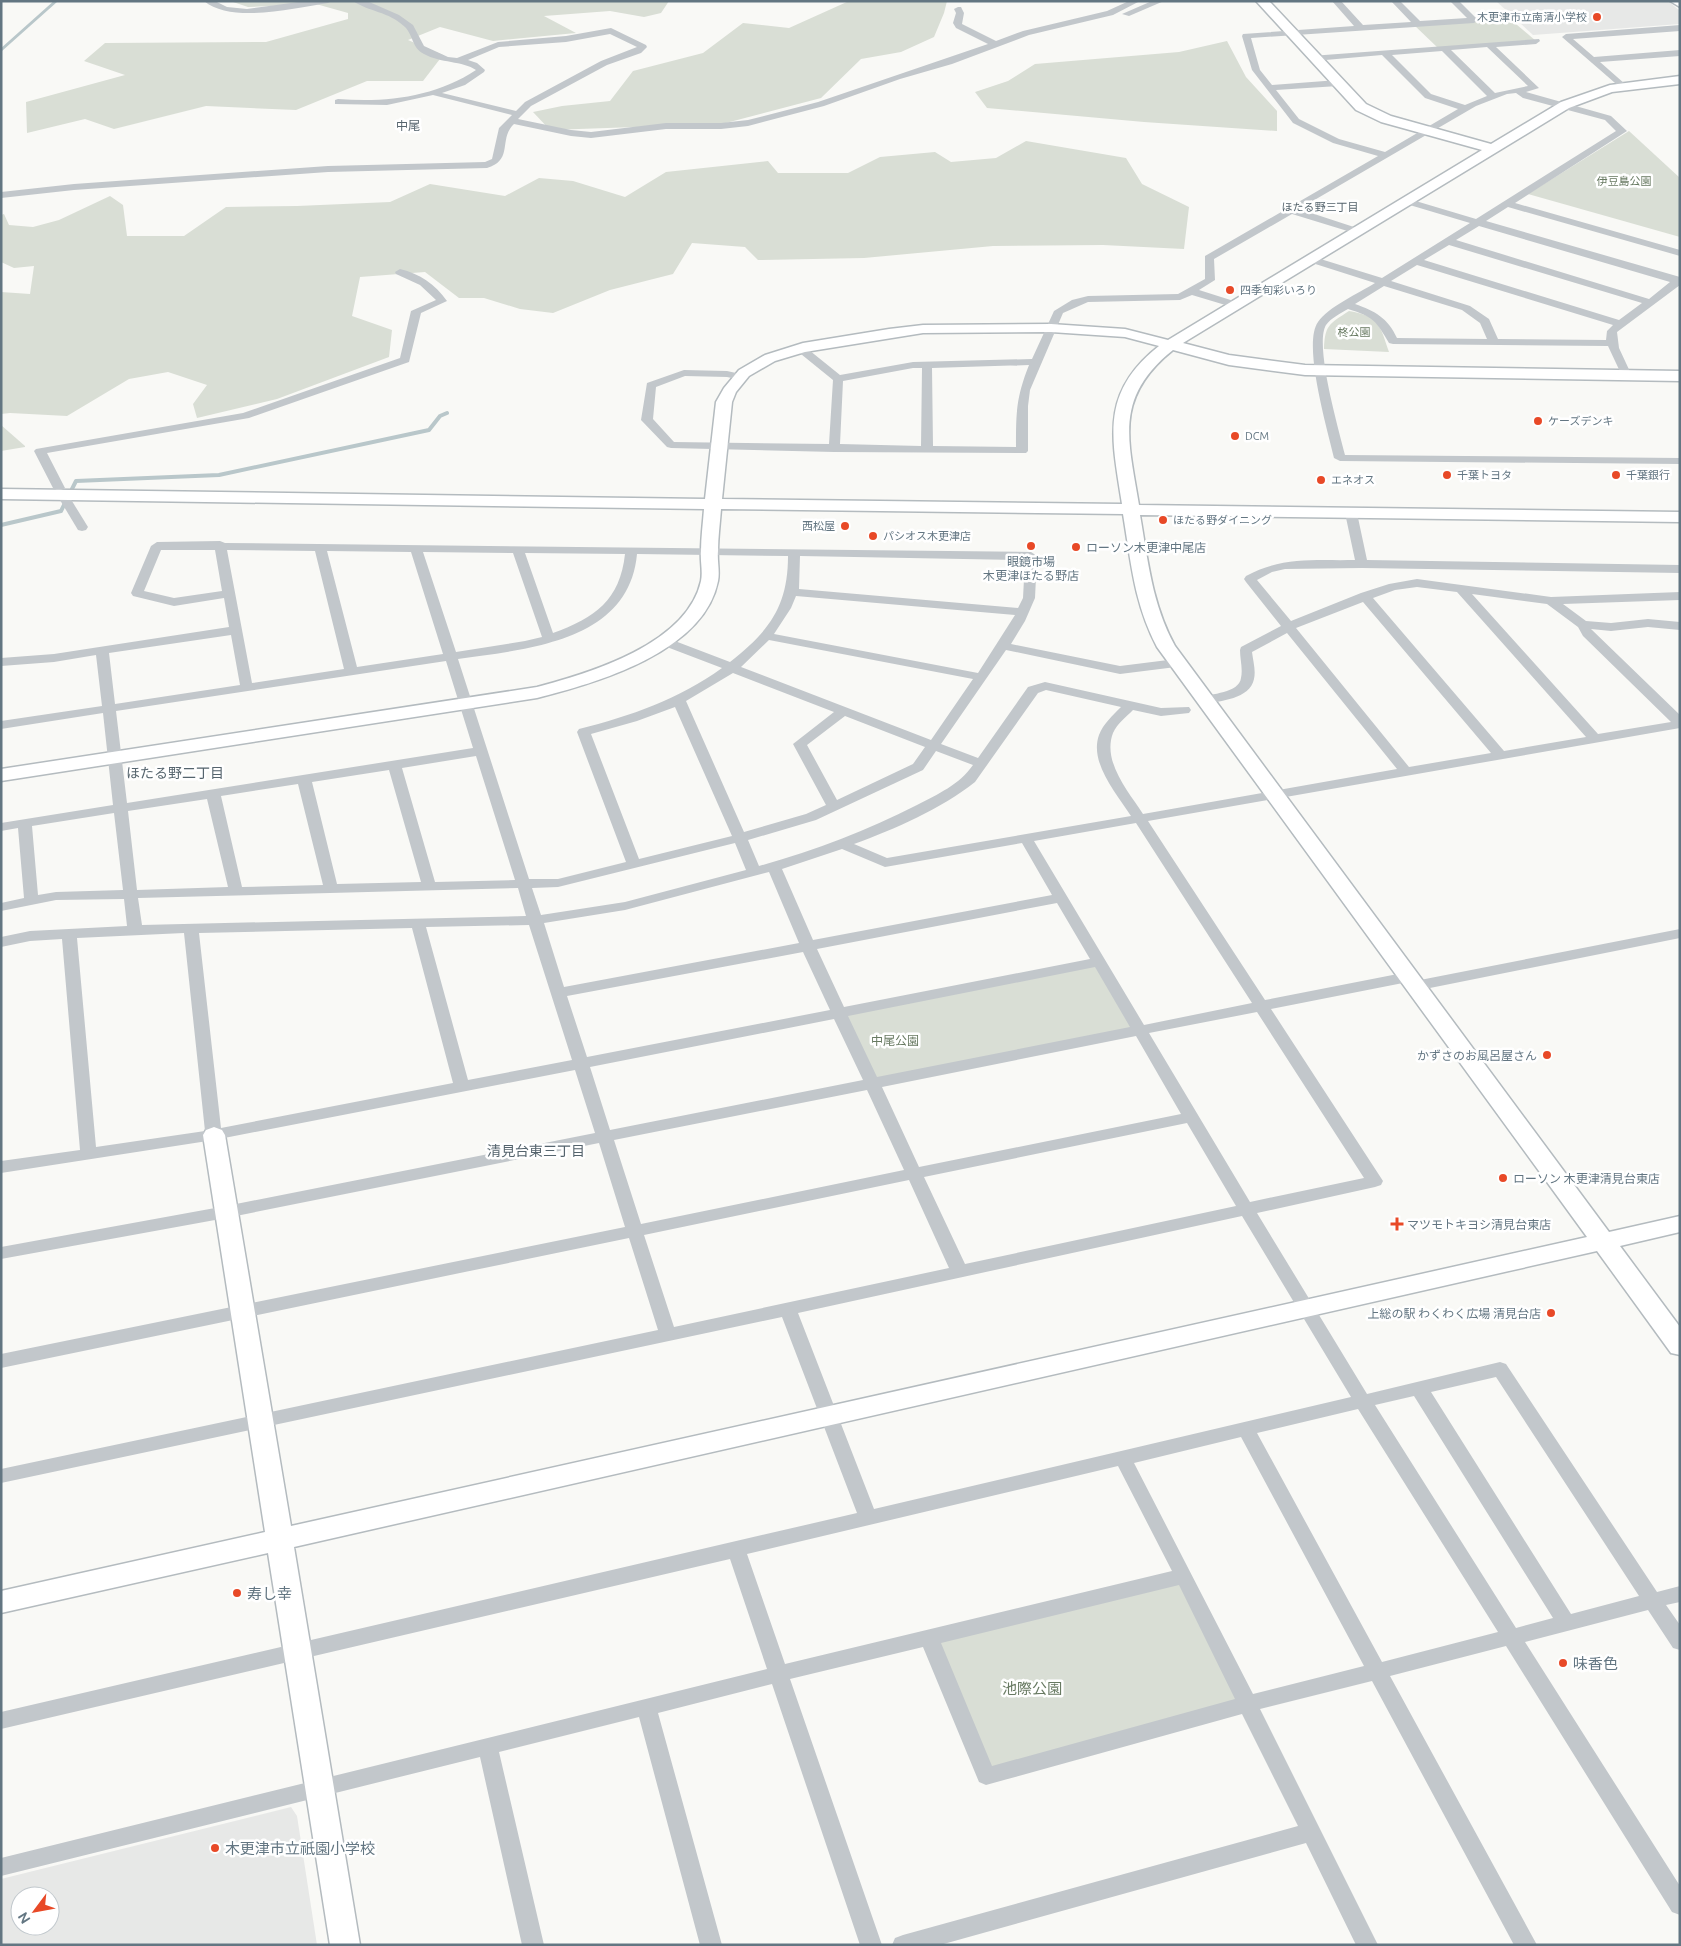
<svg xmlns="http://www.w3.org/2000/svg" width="1681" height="1946" viewBox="0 0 1681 1946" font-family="Ubuntu,'Noto Sans JP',sans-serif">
	<rect width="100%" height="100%" fill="#f9f9f6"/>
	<g fill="#e7e8e7" fill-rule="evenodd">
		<polygon points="1496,1 1668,1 1680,11 1680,24 1533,35"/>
		<path d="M 291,1807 L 297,1816 L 317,1945 L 1,1945 L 1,1879 ZM 20,1896 L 50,1896 L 50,1926 L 20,1926 Z"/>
	</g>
	<g fill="#d9ded5">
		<polygon points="230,1 669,1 661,13 644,17 610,11 544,16 576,33 493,41 440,27 408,40 443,55 423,81 367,81 296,110 206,106 114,129 85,119 27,133 26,102 125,75 84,61 105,43 266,42 348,19 348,13 316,4 248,7"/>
		<polygon points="849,1 947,1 944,13 934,37 901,52 861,59 821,98 722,124 550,130 533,112 562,106 610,101 633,71 703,53 743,23 789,28"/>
		<polygon points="1510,19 1536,41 1438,48 1413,24"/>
		<polygon points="1227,41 1246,77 1277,111 1277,131 1144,122 987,108 975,92 1008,81 1035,64 1179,52"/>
		<polygon points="1629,131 1680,178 1680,237 1528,194"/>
		<polygon points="1026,141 1126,158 1142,184 1189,207 1184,249 1103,245 993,246 864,258 758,260 745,247 692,243 673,274 610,290 553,313 520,309 484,298 459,298 425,272 360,277 352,316 392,330 389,357 277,399 197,418 193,404 207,385 168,372 129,379 67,416 10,413 1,414 1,292 30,294 34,266 14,268 1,262 1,215 4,214 9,225 33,227 59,220 110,196 123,205 127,236 184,236 226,207 297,206 390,202 430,184 505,196 539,178 573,181 625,197 666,172 768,161 778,173 848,173 880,157 935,152 951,162 996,158"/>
		<path d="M 1349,311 C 1380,316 1380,326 1389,352 L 1324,349 C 1325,325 1329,324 1349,311 Z"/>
		<polygon points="1,425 25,446 25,447 1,451"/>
		<polygon points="1099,962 1140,1031 873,1084 839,1013"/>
		<polygon points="1184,1576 1248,1704 986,1776 929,1638"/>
	</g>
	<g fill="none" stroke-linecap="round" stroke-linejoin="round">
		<polyline stroke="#b9c7ca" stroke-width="3" points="1,50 56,1"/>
		<polyline stroke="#b9c7ca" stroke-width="4" points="1,525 61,511 76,481 219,475 429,430 440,416 447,413"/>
		<defs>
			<g id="secondary">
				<path d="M 1256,1 L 1269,1 L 1366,104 L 1391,116 L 1491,144 L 1561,102 L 1610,85 L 1680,76 L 1680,84 L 1612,92 L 1569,108 L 1183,343 L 1229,355 L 1305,365 L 1680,371 L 1680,381 L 1305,375 L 1229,365 L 1173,350 C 1114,397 1128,439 1139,505 L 1680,512 L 1680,522 L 1140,515 C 1148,561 1152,604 1175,646 L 1609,1232 L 1680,1216 L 1680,1232 L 1620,1246 L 1680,1327 L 1680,1355 L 1671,1353 L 1597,1251 L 294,1547 L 360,1945 L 330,1945 L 268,1553 L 1,1613 L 1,1591 L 265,1532 L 203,1135 L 206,1130 L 214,1127 L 222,1130 L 225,1135 L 291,1526 L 1587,1237 L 1157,647 C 1134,603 1131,562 1123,514 L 721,509 C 720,523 718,537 718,551 C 717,561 720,571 718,581 C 704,652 597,683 537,698 L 1,781 L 1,769 L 537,687 C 590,673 687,644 701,581 C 703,571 700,561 701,551 C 701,537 703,523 704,509 L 1,499 L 1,489 L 705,499 L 716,402 L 724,388 L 739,370 L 765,355 L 803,343 L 889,329 L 923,325 L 1051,324 L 1125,329 L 1168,340 L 1482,150 L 1381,122 L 1356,110 ZM 1051,332 L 1125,337 L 1159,346 C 1099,393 1112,439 1122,504 L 722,499 L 732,402 L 736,392 L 749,376 L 775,361 L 805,352 L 923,333 Z"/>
				<polygon points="1670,1 1680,1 1680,7"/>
			</g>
		</defs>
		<use href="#secondary" stroke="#b4bbbf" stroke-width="3"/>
		<g fill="#c2c7cb" fill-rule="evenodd">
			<path d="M 204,1 L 215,1 L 227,7 L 247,9 L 306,1 L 332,1 L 328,3 C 294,8 232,24 204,1 Z"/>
			<path d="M 353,1 L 367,1 L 399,15 L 413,25 L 424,46 L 448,57 L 457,58 L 498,42 L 566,36 L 611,28 L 646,45 L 647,47 L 641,53 L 607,65 L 531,106 L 518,119 L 571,130 L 591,132 L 666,123 L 721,123 L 748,120 L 818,102 L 988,44 L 956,28 L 953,23 L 956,13 L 954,9 L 958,7 L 961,7 L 964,13 L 962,24 L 996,41 L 1023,31 L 1107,11 L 1129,1 L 1140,1 L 1113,15 L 1029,35 L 952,64 L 900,79 L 824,106 L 748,126 L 721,129 L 666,129 L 591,138 L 571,136 L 514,124 C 498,139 514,160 487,168 L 328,172 L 74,190 L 1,198 L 1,192 L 74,184 L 328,166 L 485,162 L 492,159 L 499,128 L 512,115 L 433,95 L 387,105 L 335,104 L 335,100 L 338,99 C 386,103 435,97 476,70 C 463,61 440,63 424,54 C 412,48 413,35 405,27 C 388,11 369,12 353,1 ZM 610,34 L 637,47 L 601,61 L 525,102 L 516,111 L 442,93 L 465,85 L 484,72 L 485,70 L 477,63 L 468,60 L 499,47 L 566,42 Z"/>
			<polygon points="1152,1 1164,1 1129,16 1122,14"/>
			<path d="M 1332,1 L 1341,1 L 1363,25 L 1411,22 L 1391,1 L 1400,1 L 1420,21 L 1467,18 L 1450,1 L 1459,1 L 1478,20 L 1474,23 L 1251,38 L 1260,70 L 1272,85 L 1338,80 L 1342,83 L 1338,86 L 1276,90 L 1299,119 L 1339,139 L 1385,152 L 1458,109 L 1425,98 L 1382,55 L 1314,61 L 1310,58 L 1311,56 L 1539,39 L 1540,41 L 1536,44 L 1496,47 L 1539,88 L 1526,92 L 1611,116 L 1627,131 L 1515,203 L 1680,250 L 1680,256 L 1508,207 L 1486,221 L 1680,277 L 1680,285 L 1617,332 L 1619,348 L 1632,376 L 1627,379 L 1623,378 L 1608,346 L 1393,344 L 1389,343 C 1376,321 1374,317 1348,309 C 1341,313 1331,318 1326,325 C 1314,345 1339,430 1345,455 L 1680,458 L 1680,464 L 1340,461 L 1334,458 C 1328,431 1302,344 1318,322 C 1328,307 1359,293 1375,283 L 1306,261 L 1305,259 L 1310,256 L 1314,257 L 1382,278 L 1470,223 L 1403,203 L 1403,199 L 1409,199 L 1476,219 L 1616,131 L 1605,120 L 1523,98 L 1516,93 L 1507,94 L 1476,106 L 1299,209 L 1360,229 L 1360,233 L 1354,233 L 1292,214 L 1214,259 L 1215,280 L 1199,290 L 1240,303 L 1241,305 L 1240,307 L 1232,307 L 1192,295 L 1180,300 L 1088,302 L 1063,313 L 1030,390 L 1028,406 L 1028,451 L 1026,453 L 834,452 L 671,448 L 667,447 L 641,420 L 647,383 L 684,370 L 727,371 L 745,375 L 746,377 L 741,380 L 727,377 L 685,376 L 656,387 L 653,419 L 674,442 L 829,444 L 833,380 L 796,350 L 795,348 L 796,346 L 804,346 L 840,375 L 913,362 L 1032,359 L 1054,311 L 1072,300 L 1088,296 L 1178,294 L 1205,279 L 1205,256 L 1378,156 L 1333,143 L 1293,123 L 1252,70 L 1242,36 L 1243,34 L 1354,26 ZM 1487,47 L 1528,86 L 1495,93 L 1451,50 ZM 1442,51 L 1487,96 L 1465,105 L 1431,94 L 1392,55 ZM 1479,226 L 1670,282 L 1649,299 L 1456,240 ZM 1449,245 L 1642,303 L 1619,320 L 1424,260 ZM 1417,265 L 1613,325 L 1607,331 L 1606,340 L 1498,339 L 1489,319 L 1470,306 L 1391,281 ZM 1384,286 L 1462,310 L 1480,323 L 1487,339 L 1397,338 C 1388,318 1375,311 1355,304 ZM 1029,365 C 1016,398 1016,413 1016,447 L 933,446 L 932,368 ZM 913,368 L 922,368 L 921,446 L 840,444 L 843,381 Z"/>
			<polygon points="1680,25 1680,31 1573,39 1594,57 1680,50 1680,56 1600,62 1625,84 1626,86 1622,89 1562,37 1566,34"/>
			<path d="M 400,269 C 420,274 435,284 447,301 L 421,313 L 409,362 L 249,418 L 47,453 L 65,488 L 59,491 L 53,488 L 34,451 L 36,449 L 243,413 L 400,358 L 411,311 L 436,300 L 420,285 L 396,274 L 395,272 Z"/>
			<polygon points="63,491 67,493 88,527 86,530 82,531 78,530 57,495"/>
			<path d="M 1351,509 L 1357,513 L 1367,560 L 1680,565 L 1680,573 L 1362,568 L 1285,569 L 1272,572 L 1257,580 L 1291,621 L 1361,593 L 1389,584 L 1417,579 L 1551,597 L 1680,592 L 1680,600 L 1563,604 L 1586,621 L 1611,623 L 1648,619 L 1680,622 L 1680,630 L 1648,627 L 1611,631 L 1591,629 L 1680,715 L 1680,728 L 1148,821 L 1265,1000 L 1408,972 L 1413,974 L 1416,977 L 1413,980 L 1408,982 L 1271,1009 L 1383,1181 L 1381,1185 L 1375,1187 L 1257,1213 L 1367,1394 L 1500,1362 L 1506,1364 L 1657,1592 L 1680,1586 L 1680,1602 L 1666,1605 L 1680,1625 L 1680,1650 L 1673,1648 L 1648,1610 L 1525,1642 L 1680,1886 L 1680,1915 L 1672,1912 L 1506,1646 L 1390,1676 L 1537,1945 L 1514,1945 L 1372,1681 L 1260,1709 L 1378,1945 L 1356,1945 L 1306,1843 L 940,1945 L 892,1945 L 895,1938 L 903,1935 L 1298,1826 L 1242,1714 L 986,1785 L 979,1782 L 923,1647 L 790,1679 L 882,1945 L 860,1945 L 772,1684 L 658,1713 L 722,1945 L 700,1945 L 639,1717 L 499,1752 L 544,1945 L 522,1945 L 480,1757 L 1,1876 L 1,1858 L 767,1669 L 730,1559 L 1,1729 L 1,1712 L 857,1513 L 782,1317 L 1,1483 L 1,1469 L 658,1330 L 629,1238 L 1,1368 L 1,1354 L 625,1227 L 599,1143 L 226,1218 L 1,1259 L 1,1247 L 226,1206 L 595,1133 L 575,1070 L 214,1140 L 1,1173 L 1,1161 L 80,1150 L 62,939 L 30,941 L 1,947 L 1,937 L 30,931 L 127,926 L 124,899 L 56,900 L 1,911 L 1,903 L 24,898 L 18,828 L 1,831 L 1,823 L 113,805 L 103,713 L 1,729 L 1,721 L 102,706 L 96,655 L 54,662 L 1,666 L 1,658 L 54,654 L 229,627 L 224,598 L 174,606 L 133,596 L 131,593 L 151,546 L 157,542 L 220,541 L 225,543 L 1031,552 L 1037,556 L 1035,598 L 1025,621 L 1011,644 L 1120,666 L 1176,659 L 1182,663 L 1176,667 L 1120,674 L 1006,650 L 941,744 L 978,758 L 1028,687 L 1045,682 L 1161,708 L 1189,707 L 1191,710 L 1189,713 L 1161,716 L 1133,710 C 1126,717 1117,724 1113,733 C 1102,762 1129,792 1143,814 L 1397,769 L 1287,633 L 1252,652 C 1253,661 1256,670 1254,679 C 1250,699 1220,701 1204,704 L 1197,700 L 1199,697 C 1211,694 1239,693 1241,678 C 1243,669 1240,659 1240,650 L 1241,647 L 1281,626 L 1246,582 L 1244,579 L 1246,576 C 1283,556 1314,561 1355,560 L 1345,513 ZM 161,550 L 215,550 L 222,591 L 174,598 L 144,591 ZM 227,550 L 315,551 L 344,669 L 252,683 ZM 327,551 L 411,552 L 443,654 L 357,667 ZM 423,552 L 513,553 L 542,637 L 525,641 L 456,652 ZM 525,553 L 625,554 C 620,600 595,618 553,633 ZM 637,554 L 788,556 C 788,607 769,631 730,662 L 667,638 L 659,638 L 657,641 L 659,644 L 722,668 C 679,699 631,716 579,729 L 577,732 L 626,862 L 558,879 L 529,879 L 458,659 C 527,649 629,642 637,554 ZM 800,556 L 1025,560 L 1023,598 L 1018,608 L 799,589 ZM 1417,587 L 1457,592 L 1586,737 L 1504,751 L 1373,598 L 1395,590 ZM 1472,594 L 1547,604 L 1578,627 L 1583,636 L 1671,722 L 1598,734 ZM 796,596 L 1015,615 L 978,673 L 774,634 L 791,608 ZM 1363,602 L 1491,753 L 1409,767 L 1296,628 ZM 231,635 L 240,685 L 115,704 L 109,653 ZM 769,640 L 973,679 L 931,740 L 741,667 ZM 446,661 L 473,748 L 127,803 L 116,711 ZM 733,673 L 834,712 L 793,744 L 826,805 L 806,814 L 744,832 L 686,701 ZM 1046,690 L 1121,707 C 1113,715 1103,724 1099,735 C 1089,763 1117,794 1131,816 L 887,858 L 854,844 C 895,829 941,809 975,782 L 1038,693 ZM 675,707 L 732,836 L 639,859 L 591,734 L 637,721 ZM 845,716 L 925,747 L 913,764 L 837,800 L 807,745 ZM 936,751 L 973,765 C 959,785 938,794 917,805 C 866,831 814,851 759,866 L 748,840 L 816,820 L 923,770 ZM 476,756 L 515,880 L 435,882 L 402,768 ZM 389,770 L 421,882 L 337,884 L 312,782 ZM 298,784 L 323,885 L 242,887 L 221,796 ZM 207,799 L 228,887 L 137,890 L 128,811 ZM 114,813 L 123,890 L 56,892 L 38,895 L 32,826 ZM 1136,823 L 1252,1003 L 1144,1025 L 1034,841 ZM 735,843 L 746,870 L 625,902 L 541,915 L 532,888 L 558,887 ZM 1022,843 L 1052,895 L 813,940 L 782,869 L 842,849 L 885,867 ZM 769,872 L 799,943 L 564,987 L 544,923 L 625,910 ZM 518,888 L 526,916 L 142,925 L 138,898 ZM 1057,903 L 1090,959 L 844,1007 L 817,949 ZM 529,925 L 572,1060 L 468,1080 L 426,927 ZM 412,928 L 453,1083 L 221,1128 L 199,933 ZM 184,933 L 205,1131 L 96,1147 L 77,938 ZM 803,952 L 830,1010 L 587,1057 L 567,996 ZM 1095,967 L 1130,1027 L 877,1077 L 848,1016 ZM 1257,1012 L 1364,1178 L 1250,1202 L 1149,1033 ZM 834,1019 L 863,1080 L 610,1130 L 590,1067 ZM 1136,1036 L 1181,1114 L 919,1167 L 882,1087 ZM 867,1090 L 904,1170 L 641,1224 L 614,1140 ZM 1187,1123 L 1236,1206 L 965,1264 L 924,1177 ZM 909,1180 L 949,1268 L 674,1327 L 644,1235 ZM 1242,1216 L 1351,1397 L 874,1509 L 798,1313 ZM 1496,1377 L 1639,1596 L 1571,1614 L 1431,1392 ZM 1414,1396 L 1553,1618 L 1516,1628 L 1375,1405 ZM 1358,1409 L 1498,1632 L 1382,1662 L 1257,1433 ZM 1241,1437 L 1364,1666 L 1253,1694 L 1134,1463 ZM 1118,1466 L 1172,1571 L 785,1664 L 747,1554 ZM 1179,1585 L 1235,1699 L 992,1766 L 941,1643 Z"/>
			<polygon points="1680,929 1680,938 1415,991 1410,989 1407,986 1410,983 1415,981"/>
		</g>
		<use href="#secondary" fill="#fff" fill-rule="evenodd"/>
	</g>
	<g fill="#e84927" stroke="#fff" stroke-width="2">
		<circle cx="1597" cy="17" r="5"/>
		<circle cx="1230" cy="290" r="5"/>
		<circle cx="1538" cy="421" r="5"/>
		<circle cx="1235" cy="436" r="5"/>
		<circle cx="1447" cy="475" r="5"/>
		<circle cx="1616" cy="475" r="5"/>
		<circle cx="1321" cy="480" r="5"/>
		<circle cx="1163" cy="520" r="5"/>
		<circle cx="845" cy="526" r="5"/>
		<circle cx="873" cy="536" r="5"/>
		<circle cx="1031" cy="546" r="5"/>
		<circle cx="1076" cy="547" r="5"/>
		<circle cx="1547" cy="1055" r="5"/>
		<circle cx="1503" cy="1178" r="5"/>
		<path d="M1394.5 1216.5h5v5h5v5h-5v5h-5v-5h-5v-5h5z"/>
		<circle cx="1551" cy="1313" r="5"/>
		<circle cx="237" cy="1593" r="5"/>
		<circle cx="1563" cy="1663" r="5"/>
		<circle cx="215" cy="1848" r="5"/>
	</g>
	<g text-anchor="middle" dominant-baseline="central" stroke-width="5" stroke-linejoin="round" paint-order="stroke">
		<g font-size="11" fill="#637682" stroke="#fff" text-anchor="start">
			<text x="1587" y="17" text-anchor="end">木更津市立南清小学校</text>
			<text x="1240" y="290">四季旬彩いろり</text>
			<text x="1548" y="421">ケーズデンキ</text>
			<text x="1245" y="436">DCM</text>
			<text x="1457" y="475">千葉トヨタ</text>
			<text x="1626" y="475">千葉銀行</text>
			<text x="1331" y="480">エネオス</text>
			<text x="1173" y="520">ほたる野ダイニング</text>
			<text x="835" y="526" text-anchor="end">西松屋</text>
			<text x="883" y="536">パシオス木更津店</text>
		</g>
		<g font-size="11" fill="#687a62" stroke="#fff">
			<text x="1624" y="181">伊豆島公園</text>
			<text x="1354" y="332">柊公園</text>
		</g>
		<g font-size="11" fill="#55646d" stroke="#fff">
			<text x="1320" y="207">ほたる野三丁目</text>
		</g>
		<g font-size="12" fill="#55646d" stroke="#fff">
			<text x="408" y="125">中尾</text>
		</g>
		<g font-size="12" fill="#637682" stroke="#fff" text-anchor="start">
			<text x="1086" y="547">ローソン木更津中尾店</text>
			<text x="1031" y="561" text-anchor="middle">眼鏡市場<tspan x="1031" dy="14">木更津ほたる野店</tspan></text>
			<text x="1537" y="1055" text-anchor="end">かずさのお風呂屋さん</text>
			<text x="1513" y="1178">ローソン 木更津清見台東店</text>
			<text x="1407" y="1224">マツモトキヨシ清見台東店</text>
			<text x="1541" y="1313" text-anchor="end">上総の駅 わくわく広場 清見台店</text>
		</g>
		<g font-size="12" fill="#687a62" stroke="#fff">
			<text x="895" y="1040">中尾公園</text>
		</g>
		<g font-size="14" fill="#55646d" stroke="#fff">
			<text x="175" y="773">ほたる野二丁目</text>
			<text x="536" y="1151">清見台東三丁目</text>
		</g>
		<g font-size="15" fill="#637682" stroke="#fff" text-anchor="start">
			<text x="247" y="1593">寿し幸</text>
			<text x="1573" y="1663">味香色</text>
			<text x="225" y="1848">木更津市立祇園小学校</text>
		</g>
		<g font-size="15" fill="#687a62" stroke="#fff">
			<text x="1032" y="1688">池際公園</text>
		</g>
	</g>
	<rect width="1681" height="1946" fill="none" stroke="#637682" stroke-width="5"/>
	<g transform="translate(35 1911) rotate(238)"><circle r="24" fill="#ffffff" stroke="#c1c8cd"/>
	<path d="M0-4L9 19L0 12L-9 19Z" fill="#e84927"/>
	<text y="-8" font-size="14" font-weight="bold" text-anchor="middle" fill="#637682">N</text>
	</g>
</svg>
